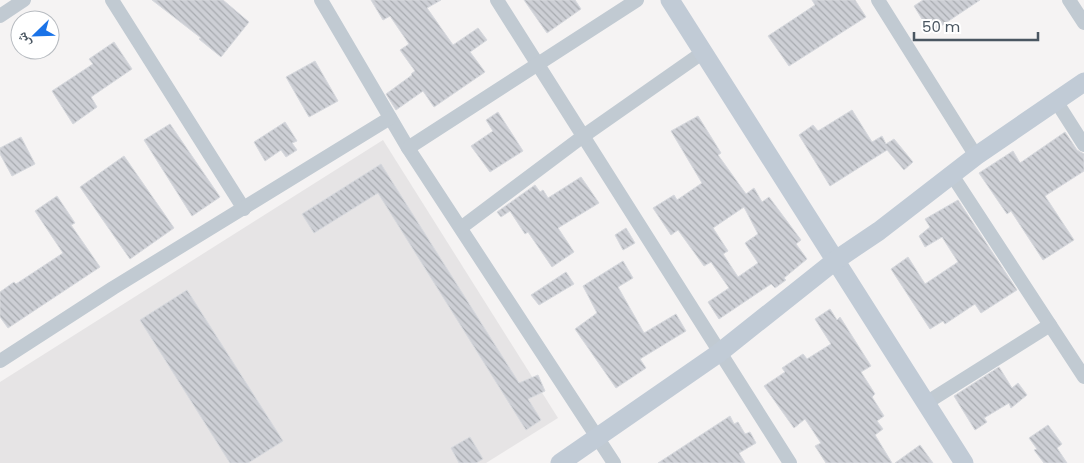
<svg xmlns="http://www.w3.org/2000/svg" width="1084" height="463" viewBox="0 0 1084 463" font-family="Poppins,'Noto Naskh Arabic',sans-serif">
	<defs>
		<pattern id="building-back-hatch" width="6" height="6" patternUnits="userSpaceOnUse" patternTransform="scale(1.25)"><rect width="6" height="6" fill="#cdcfd5"/><path d="M-1 5l2 2M0 0l6 6M5-1l2 2" fill="none" stroke="#a8abb0"/></pattern>
	</defs>
	<rect width="100%" height="100%" fill="#f5f3f3"/>
	<polygon fill="#e6e4e5" points="383,140 558,418 486,463 0,463 0,382"/>
	<g fill="url(#building-back-hatch)" stroke="#d7d9de" fill-rule="evenodd">
		<polygon points="152,0 223,0 249,22 221,57 199,39 201,38"/>
		<polygon points="371,0 441,0 427,8 453,45 478,28 487,40 470,52 485,72 434,107 423,91 396,110 386,94 412,75 411,74 415,71 400,50 409,44 390,16 383,20"/>
		<polygon points="524,0 575,0 581,9 547,33"/>
		<polygon points="812,0 855,0 866,17 789,66 768,36 815,5"/>
		<polygon points="923,0 980,0 935,30 929,21 925,24 914,6"/>
		<polygon points="114,42 132,69 91,97 97,107 73,124 52,91 93,64 89,59"/>
		<polygon points="315,61 338,101 309,117 286,77"/>
		<polygon points="852,110 872,142 882,136 886,144 894,139 913,162 904,170 887,150 830,186 799,135 813,125 818,131"/>
		<polygon points="498,112 523,151 490,172 471,146 493,131 486,120"/>
		<path d="M 698,116 L 721,153 L 718,155 L 746,194 L 754,188 L 762,202 L 769,197 L 801,240 L 796,244 L 807,259 L 784,278 L 786,280 L 775,288 L 771,284 L 719,319 L 708,302 L 729,288 L 711,262 L 704,266 L 678,230 L 671,235 L 653,208 L 674,195 L 677,200 L 702,183 L 671,131 ZM 744,207 L 758,234 L 745,243 L 758,263 L 738,277 L 723,254 L 728,251 L 713,228 Z"/>
		<polygon points="285,122 297,141 292,143 297,150 286,157 281,150 265,161 254,142"/>
		<polygon points="170,124 220,197 192,216 144,140"/>
		<polygon points="1065,132 1077,150 1084,154 1084,171 1045,196 1074,240 1043,260 1011,211 1007,214 979,173 1013,151 1020,163"/>
		<polygon points="21,137 35,164 12,176 0,154 0,148"/>
		<polygon points="124,156 174,228 130,259 80,187"/>
		<polygon points="381,164 519,383 538,375 545,391 528,399 541,420 526,430 378,193 314,233 302,214"/>
		<polygon points="581,177 599,203 558,228 574,252 552,267 528,232 525,234 510,211 501,217 497,212 535,185 540,192 543,190 548,198"/>
		<polygon points="57,196 75,223 71,225 100,267 8,328 0,317 0,292 14,282 16,284 63,253 35,211"/>
		<polygon points="958,200 1017,290 981,313 975,304 945,324 943,321 930,329 891,269 908,257 925,284 958,262 942,237 925,247 919,236 930,227 925,219"/>
		<polygon points="626,228 635,243 623,250 615,235"/>
		<polygon points="623,261 633,278 618,287 644,333 676,314 686,331 640,359 646,368 616,388 575,329 597,313 583,286"/>
		<polygon points="566,272 574,284 539,305 531,295"/>
		<polygon points="187,290 283,441 248,463 230,463 140,320"/>
		<polygon points="830,309 837,320 840,317 871,366 861,372 875,394 872,397 884,416 877,421 883,429 875,435 892,463 826,463 815,446 821,443 805,419 794,428 764,386 785,372 782,368 803,354 807,359 831,344 815,319"/>
		<polygon points="999,367 1012,388 1018,383 1027,395 1011,408 1009,403 984,418 987,422 975,430 954,396"/>
		<polygon points="730,416 734,424 738,422 745,434 750,432 756,443 739,453 745,463 658,463"/>
		<polygon points="1048,425 1062,444 1057,448 1067,463 1044,463 1034,450 1037,449 1029,438"/>
		<polygon points="470,437 483,459 476,463 459,463 451,448"/>
		<polygon points="920,445 933,463 895,463"/>
	</g>
	<g fill="none" stroke-linecap="round" stroke-linejoin="round">
		<g stroke="#c1cad2" stroke-width="14">
			<polyline points="112,0 244,209"/>
			<polyline points="321,0 408,148 614,463"/>
			<polyline points="497,0 790,463"/>
			<polyline points="878,0 976,156"/>
			<polyline points="1069,0 1084,23"/>
			<polyline points="0,16 24,0"/>
			<polyline points="1056,101 1084,145"/>
			<polyline points="408,148 637,0"/>
			<polyline points="952,175 1084,377"/>
			<polyline points="462,227 582,137 702,53"/>
			<polyline points="0,361 113,288 390,118"/>
			<polyline points="926,403 1050,325"/>
		</g>
		<g stroke="#c1cbd6" stroke-width="19">
			<polyline points="670,0 964,463"/>
			<polyline points="560,463 719,353 836,260 879,231 976,156 1084,82"/>
		</g>
	</g>
	<g transform="translate(35 35) rotate(247)"><circle r="24" fill="#ffffff" stroke="#b7bbc0"/>
	<path d="M0-4L9 19L0 12L-9 19Z" fill="#1a73e8"/>
	<text y="-8" font-size="14" font-weight="bold" text-anchor="middle" fill="#4a5661">ش</text>
	</g>
	<path d="M914 32v8h124v-8" fill="none" stroke="#4a5661" stroke-width="2.5"/>
	<text x="922" y="32" font-size="15" fill="#4a5661" stroke="#ffffff" stroke-width="4" paint-order="stroke">50 m</text>
</svg>
